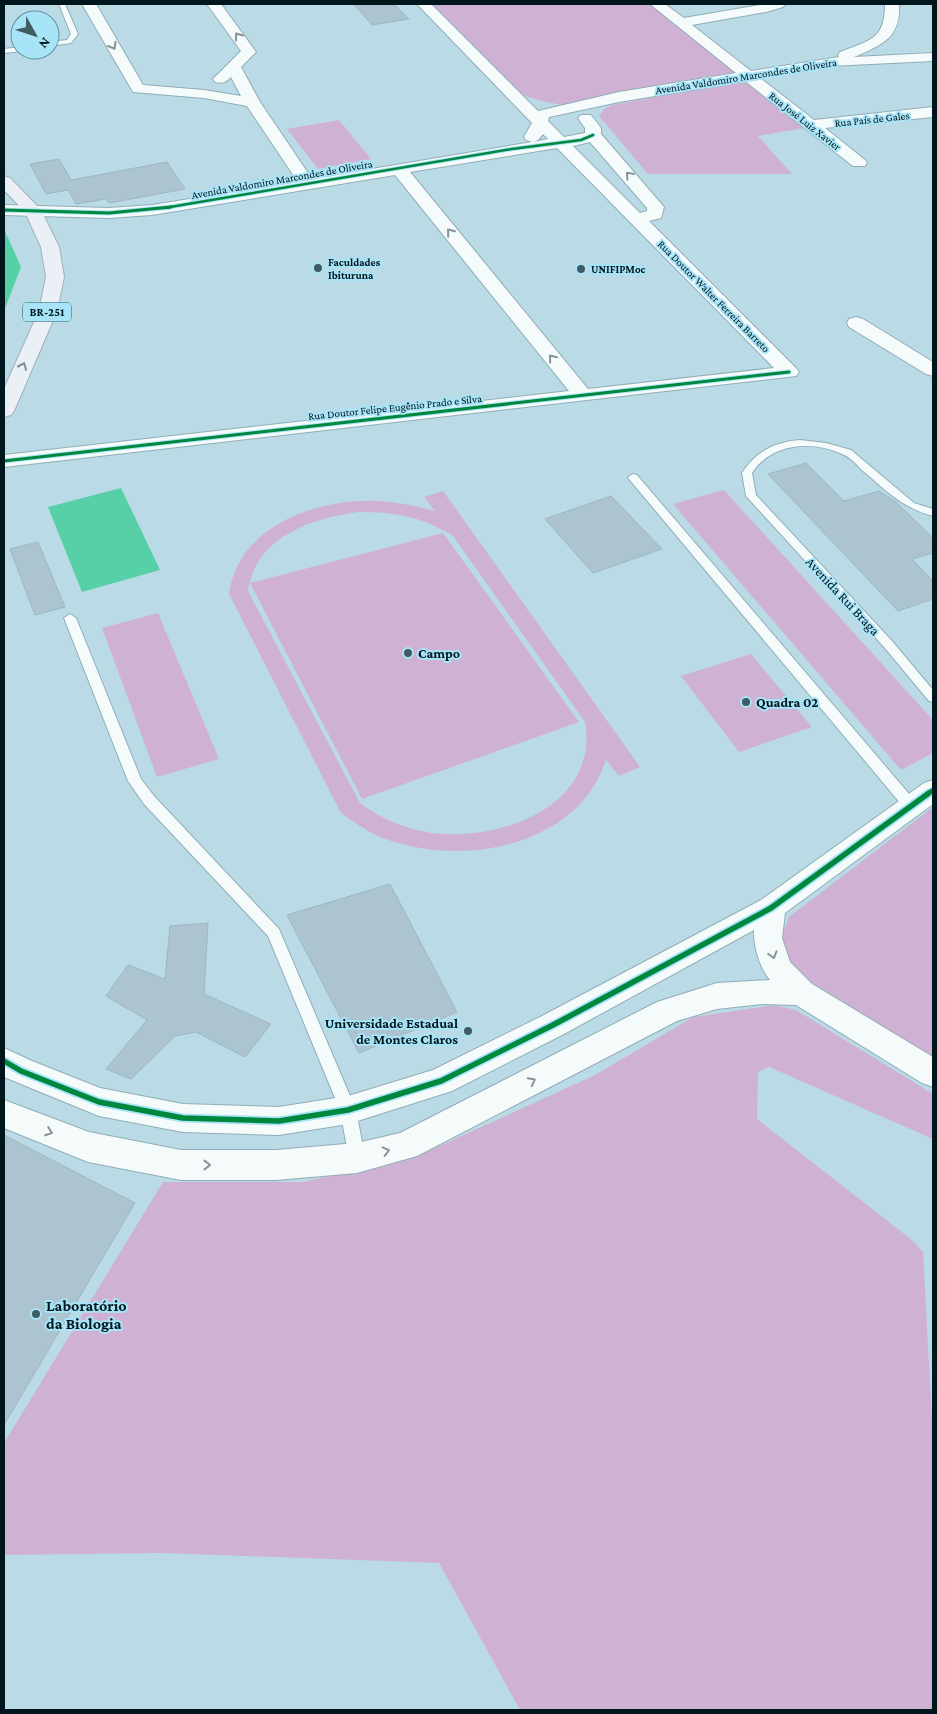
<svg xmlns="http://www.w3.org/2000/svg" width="937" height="1714" viewBox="0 0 937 1714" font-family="'Crimson Pro',serif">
	<rect width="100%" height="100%" fill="#badbe6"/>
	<g fill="#cfb2d3" fill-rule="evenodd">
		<path d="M 428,4 L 650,4 L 736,72 L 563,105 C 543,102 526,98 509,87 Z"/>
		<polygon points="741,81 747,82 806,128 758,136 792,174 648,174 599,116 604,109 612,105"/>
		<polygon points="339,120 371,159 318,169 287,129"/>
		<polygon points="724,490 933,720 933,753 901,770 673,504"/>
		<path d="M 443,491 L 640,767 L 619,776 L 606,760 C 579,842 477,864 402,844 C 379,839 360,827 341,813 L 229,594 C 238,525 318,498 379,501 C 398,502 416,506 435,511 L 424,497 ZM 359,512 C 394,512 424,517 453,536 L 585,722 C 600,808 495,844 426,832 C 401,827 380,818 360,803 L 248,591 C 255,537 312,518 359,512 Z"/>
		<polygon points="443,533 579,722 362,799 250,583"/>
		<polygon points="158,613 219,759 157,777 102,628"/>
		<polygon points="751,654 812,727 739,752 681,676"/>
		<polygon points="933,807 933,1057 809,981 785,961 780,940 789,917"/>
		<polygon points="774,1005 796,1010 933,1094 933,1139 769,1067 758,1072 757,1119 912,1240 923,1252 933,1439 933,1710 520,1710 439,1563 160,1553 4,1555 4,1443 163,1182 303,1182 420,1155 595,1075 693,1017"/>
	</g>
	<g fill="#57d0a8">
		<polygon points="4,229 21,267 4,311"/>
		<polygon points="121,488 160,570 82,592 48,507"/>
	</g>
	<g fill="#abc4d0" stroke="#9db6c3">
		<polygon points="354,4 394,4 409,19 372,25"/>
		<polygon points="59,159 71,180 167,162 185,189 109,203 106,199 76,204 68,190 46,194 30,164"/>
		<polygon points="806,463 844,501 879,491 895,501 933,538 933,553 912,559 933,581 933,599 898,611 768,474"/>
		<polygon points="611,496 662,549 593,573 545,519"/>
		<polygon points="38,542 65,607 35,615 10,549"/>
		<polygon points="390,884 457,1012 359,1053 287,915"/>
		<polygon points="208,923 204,994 271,1024 245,1057 196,1032 175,1036 131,1079 106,1069 147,1020 106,996 128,965 165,979 170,926"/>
		<polygon points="4,1135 135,1203 4,1425"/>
	</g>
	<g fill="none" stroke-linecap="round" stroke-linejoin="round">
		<defs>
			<g id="lane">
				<polygon points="59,4 65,4 78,34 71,43 50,46 50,42 67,40 71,34"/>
				<polygon points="20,47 20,50 23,51 4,53 4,49"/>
				<path d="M 800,440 L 826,443 L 851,450 L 914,503 L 933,509 L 933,516 C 902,508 887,491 863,471 C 857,465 850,457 842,454 C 812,440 771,443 752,473 L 756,495 L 892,641 L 933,690 L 933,702 L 929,701 L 884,647 L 746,496 L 742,473 C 756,451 775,442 800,440 Z"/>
				<polygon points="633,474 637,475 916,802 918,806 916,810 906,810 629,479 628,477"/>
				<polygon points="70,614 76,618 141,779 154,796 279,929 356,1110 365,1158 363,1163 357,1165 351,1163 349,1158 340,1110 268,936 144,804 128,781 64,618"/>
			</g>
			<g id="street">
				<path d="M 82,4 L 96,4 L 143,85 L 204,90 L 241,96 L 231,77 C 226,82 223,84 215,82 L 213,79 L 241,51 L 207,4 L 221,4 L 256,52 L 241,67 L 260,102 L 312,179 L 532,142 L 526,140 L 524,137 L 532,123 L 417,4 L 431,4 L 538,111 L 619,92 L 736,73 L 650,4 L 665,4 L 684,18 L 765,4 L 785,4 L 783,7 L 766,12 L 692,25 L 751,71 L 839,57 L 838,55 L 840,52 C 870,40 885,40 885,4 L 899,4 C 901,38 882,45 854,57 L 933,53 L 933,61 L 830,66 L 760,78 L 814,120 L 933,107 L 933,117 L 825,128 L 865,160 L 867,163 L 865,166 L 853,166 L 745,81 L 619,102 L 549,117 L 548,121 L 564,137 L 585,133 L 585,128 L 578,118 L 581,115 L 591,115 L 601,128 L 601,134 L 664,207 L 661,218 L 649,221 L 796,368 L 799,372 L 796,376 L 4,467 L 4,455 L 569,391 L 395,175 L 152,215 L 109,218 L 4,215 L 4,205 L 109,208 L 152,205 L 298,182 L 247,106 L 204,98 L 133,92 ZM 543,134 L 548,139 L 533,142 L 538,140 ZM 590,142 L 647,208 L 647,211 L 640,213 L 573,146 ZM 557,148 L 774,368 L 588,389 L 410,172 Z"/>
				<polygon points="856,317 863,319 933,362 933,376 926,374 849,327 847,323 849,319"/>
				<path d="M 933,780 L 933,804 L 785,913 L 782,938 L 790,962 L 812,984 L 933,1057 L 933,1087 L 922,1083 L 796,1005 L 762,1004 L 717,1009 L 677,1021 L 417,1156 L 357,1173 L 276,1180 L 181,1180 L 88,1162 L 4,1128 L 4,1100 L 89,1132 L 181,1150 L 276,1150 L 357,1143 L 400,1133 L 657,1002 L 717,983 L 770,980 C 760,969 753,945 754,930 L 564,1034 L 452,1091 L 348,1124 L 279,1135 L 183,1132 L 99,1116 L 4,1077 L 4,1048 L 32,1061 L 100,1088 L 183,1104 L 279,1107 L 348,1096 L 433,1070 L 542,1016 L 761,900 L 924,783 Z"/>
			</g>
			<polygon id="primary" points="4,176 10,178 41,210 59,247 64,277 57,311 14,411 11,415 4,417 4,389 39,311 46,277 41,247 25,212 4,190"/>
		</defs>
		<use href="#lane" stroke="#90adb7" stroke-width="2"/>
		<use href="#street" stroke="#90adb7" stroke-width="2"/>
		<use href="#primary" stroke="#a0b1bc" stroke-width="2"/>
		<use href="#lane" fill="#f5fafb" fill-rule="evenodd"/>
		<use href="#street" fill="#f5fafb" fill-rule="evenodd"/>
		<use href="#primary" fill="#eaf0f5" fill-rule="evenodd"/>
		<defs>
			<polyline id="cycleway-far3" points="164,208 512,149 581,140 593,135"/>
			<g id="cycleway-far2">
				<polyline points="4,210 109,213 171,207"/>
				<polyline points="4,461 789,372"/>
			</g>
			<polyline id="cycleway-far1" points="927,794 933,790"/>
			<polyline id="cycleway" points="4,1061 21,1071 99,1102 183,1118 279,1121 348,1110 441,1081 553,1025 771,908 929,793"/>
		</defs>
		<use href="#cycleway-far3" stroke="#a8e4f8" stroke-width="4.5"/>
		<use href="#cycleway-far2" stroke="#a8e4f8" stroke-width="5"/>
		<use href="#cycleway-far1" stroke="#a8e4f8" stroke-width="7"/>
		<use href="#cycleway" stroke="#a8e4f8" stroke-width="9"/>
		<use href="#cycleway-far3" stroke="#00873e" stroke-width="2.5"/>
		<use href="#cycleway-far2" stroke="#00873e" stroke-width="3"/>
		<use href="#cycleway-far1" stroke="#00873e" stroke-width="4.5"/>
		<use href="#cycleway" stroke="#00873e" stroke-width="5.5"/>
	</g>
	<defs><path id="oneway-chevron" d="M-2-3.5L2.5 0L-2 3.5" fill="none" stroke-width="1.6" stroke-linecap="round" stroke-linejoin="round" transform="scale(1.25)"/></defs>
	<g stroke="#879397">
		<use href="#oneway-chevron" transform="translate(238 36) rotate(-126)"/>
		<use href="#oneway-chevron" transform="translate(113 46) rotate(60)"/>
		<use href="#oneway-chevron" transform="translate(629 175) rotate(-131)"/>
		<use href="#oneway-chevron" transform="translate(450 232) rotate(-129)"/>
		<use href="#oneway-chevron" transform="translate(552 358) rotate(-129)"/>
		<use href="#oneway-chevron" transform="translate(773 955) rotate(74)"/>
		<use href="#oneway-chevron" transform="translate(532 1081) rotate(-27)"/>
		<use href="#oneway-chevron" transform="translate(49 1132) rotate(21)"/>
		<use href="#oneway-chevron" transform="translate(386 1151) rotate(-14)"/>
		<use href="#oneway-chevron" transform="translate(207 1165)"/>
	</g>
	<use stroke="#818e94" href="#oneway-chevron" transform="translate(23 366) rotate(-66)"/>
	<g fill="#415b63" stroke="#a8e4f8" stroke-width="2">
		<circle cx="318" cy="268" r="5"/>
		<circle cx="581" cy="269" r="5"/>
		<circle cx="408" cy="653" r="5"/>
		<circle cx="746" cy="702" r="5"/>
		<circle cx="468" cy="1031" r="5"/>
		<circle cx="36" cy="1314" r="5"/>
	</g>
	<g text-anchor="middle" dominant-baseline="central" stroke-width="4" stroke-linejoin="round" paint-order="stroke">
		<g font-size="11" fill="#00161d" stroke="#a8e4f8">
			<text transform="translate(746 76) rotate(-9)">Avenida Valdomiro Marcondes de Oliveira</text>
			<text transform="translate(872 119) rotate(-6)">Rua País de Gales</text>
			<text transform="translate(805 121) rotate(38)">Rua José Luiz Xavier</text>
			<text transform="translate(282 179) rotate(-10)">Avenida Valdomiro Marcondes de Oliveira</text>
			<text transform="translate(714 296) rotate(45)">Rua Doutor Walter Ferreira Barreto</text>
			<text transform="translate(395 407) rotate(-6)">Rua Doutor Felipe Eugênio Prado e Silva</text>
		</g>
		<g font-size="11" font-weight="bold" fill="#00161d" stroke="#a8e4f8" text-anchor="start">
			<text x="328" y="262">Faculdades<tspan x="328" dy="13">Ibituruna</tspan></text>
			<text x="591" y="269">UNIFIPMoc</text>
		</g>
		<rect fill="#a8e4f8" stroke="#32545f" stroke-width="1" x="23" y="302.5" width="48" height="19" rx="4"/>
		<g font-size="12" font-weight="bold" fill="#00161d">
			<text x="47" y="312">BR-251</text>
		</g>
		<g font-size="14" fill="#00161d" stroke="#a8e4f8">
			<text transform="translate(843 596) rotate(47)">Avenida Rui Braga</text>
		</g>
		<g font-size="14" font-weight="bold" fill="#00161d" stroke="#a8e4f8" text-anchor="start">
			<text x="418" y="653">Campo</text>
			<text x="756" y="702">Quadra 02</text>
			<text x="458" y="1023" text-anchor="end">Universidade Estadual<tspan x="458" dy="16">de Montes Claros</tspan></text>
		</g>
		<g font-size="16" font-weight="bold" fill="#00161d" stroke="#a8e4f8" text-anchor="start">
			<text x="46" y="1305">Laboratório<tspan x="46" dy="18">da Biologia</tspan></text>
		</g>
	</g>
	<rect width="937" height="1714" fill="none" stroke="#00161d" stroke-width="10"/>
	<g transform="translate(35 35) rotate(130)"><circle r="24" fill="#a8e4f8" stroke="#6592a0"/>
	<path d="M0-4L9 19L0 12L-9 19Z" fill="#415b63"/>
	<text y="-8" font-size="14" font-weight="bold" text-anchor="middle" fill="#00161d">N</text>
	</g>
</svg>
